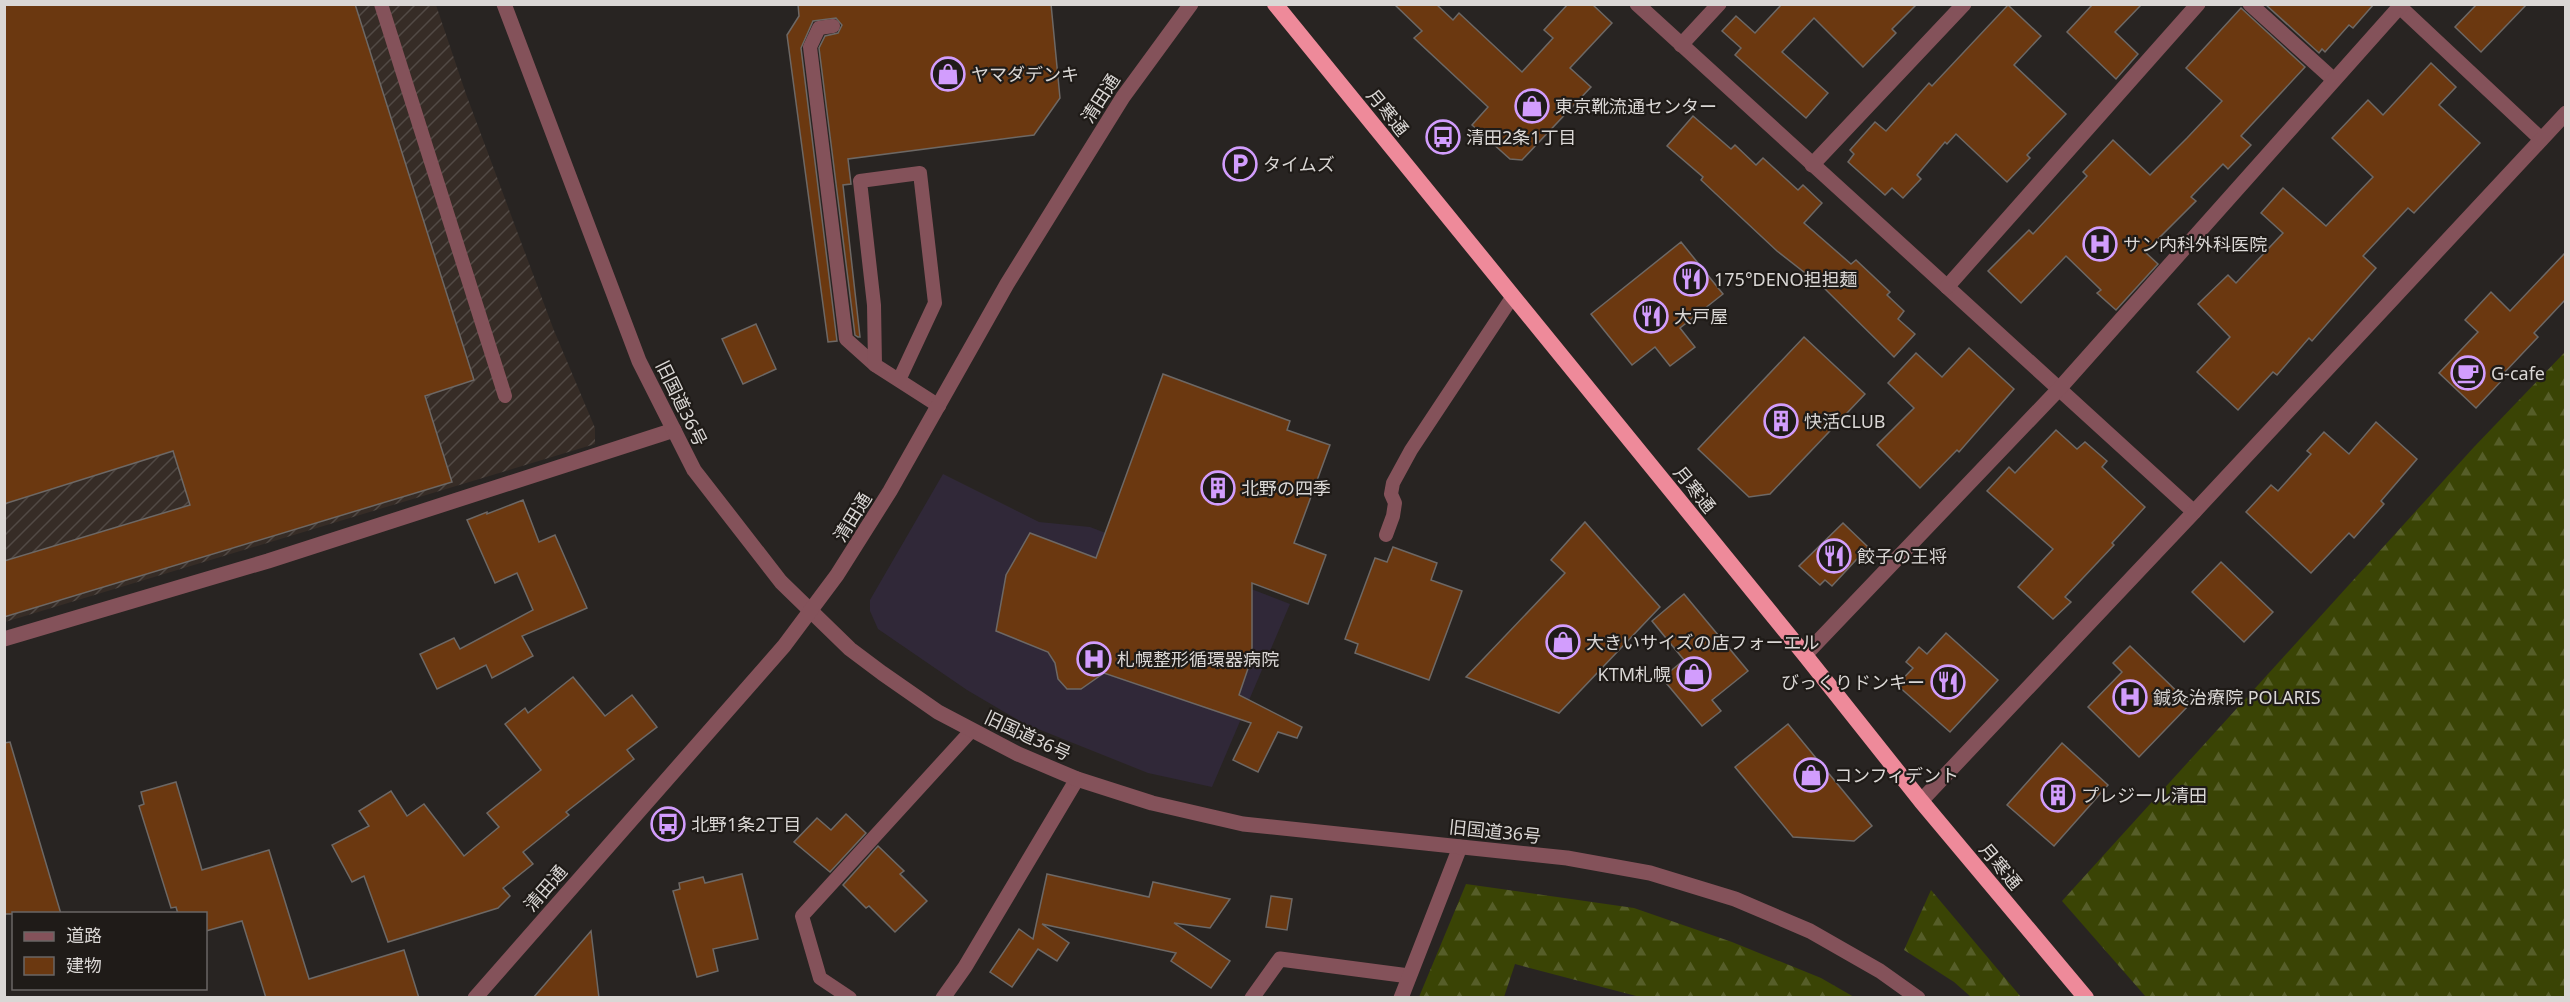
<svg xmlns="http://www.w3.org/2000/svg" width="2570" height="1002" viewBox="0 0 2570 1002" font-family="'Noto Sans','Noto Sans JP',sans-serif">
	<defs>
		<pattern id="industrial-furrows" width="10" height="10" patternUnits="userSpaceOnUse" patternTransform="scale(1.5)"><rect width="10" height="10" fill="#362c26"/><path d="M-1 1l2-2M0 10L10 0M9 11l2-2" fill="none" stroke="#524a45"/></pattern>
		<pattern id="forest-firs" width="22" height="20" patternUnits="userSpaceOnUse" patternTransform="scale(1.5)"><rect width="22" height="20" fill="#3a4405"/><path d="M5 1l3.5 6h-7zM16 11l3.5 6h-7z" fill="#565e29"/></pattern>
	</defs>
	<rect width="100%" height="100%" fill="#282422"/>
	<polygon fill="url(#industrial-furrows)" points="5,5 436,5 466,94 553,328 595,428 595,444 5,622"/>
	<polygon fill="#302838" points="943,474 1039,522 1090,527 1290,604 1212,787 1148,773 1023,723 967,690 878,629 870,611 870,600"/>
	<g fill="url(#forest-firs)">
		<polygon points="2565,352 2565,997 2146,997 2062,901 2474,447"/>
		<polygon points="1466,884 1634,908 1732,942 1821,978 1854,997 1640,997 1515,964 1504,997 1419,997"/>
		<polygon points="1931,890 2021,997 1971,997 1954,982 1904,950"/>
	</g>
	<g fill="#6b3810" stroke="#6d6865" stroke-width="1.5">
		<polygon points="4,4 355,4 474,380 425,396 452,482 4,617 4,561 190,505 173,451 4,504"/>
		<polygon points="798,4 1051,4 1060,98 1034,135 848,159 851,184 843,185 860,337 858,337 855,335 819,48 825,36 838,33 842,25 836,18 813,21 801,48 837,341 828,342 787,35 799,16"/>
		<polygon points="1394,4 1436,4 1453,20 1459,13 1522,72 1553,38 1544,30 1568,4 1592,4 1612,23 1570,68 1591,87 1522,160 1510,159 1472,125 1488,107 1414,38 1422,31"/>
		<polygon points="1782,4 1917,4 1892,29 1896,33 1863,67 1814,18 1782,52 1828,93 1806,118 1735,55 1741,48 1722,31 1736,16 1755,33"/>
		<polygon points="2093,4 2142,4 2115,32 2138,54 2116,79 2067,32"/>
		<polygon points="2265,4 2374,4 2353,28 2349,25 2325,52 2322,49 2319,53"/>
		<polygon points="2477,4 2527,4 2481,52 2455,27"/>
		<polygon points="2008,5 2041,36 2014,65 2066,114 2027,155 2030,158 2007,182 1956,134 1947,144 1945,142 1917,175 1921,179 1903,198 1892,188 1885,195 1848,162 1854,154 1850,150 1875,122 1886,131 1929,83 1932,86"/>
		<polygon points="2241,8 2305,67 2241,136 2251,145 2228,169 2223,164 2191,197 2196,201 2145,252 2158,264 2116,310 2097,293 2101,290 2066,256 2021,303 1988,271 2029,230 2033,234 2087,176 2083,172 2113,140 2150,175 2187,138 2222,101 2186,68"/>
		<polygon points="2431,63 2456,87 2439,105 2480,143 2414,213 2408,208 2363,256 2376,268 2312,341 2309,338 2277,375 2273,372 2238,410 2197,372 2230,337 2198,304 2228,275 2236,283 2283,233 2261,213 2283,188 2326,226 2373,177 2332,138 2368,100 2383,115"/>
		<polygon points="1693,116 1731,149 1735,145 1756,165 1763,158 1798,190 1803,185 1822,203 1804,223 1851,264 1856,260 1890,292 1887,295 1904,311 1898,319 1915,334 1894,357 1823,287 1777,251 1701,180 1703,177 1667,146"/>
		<polygon points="1681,242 1723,294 1680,328 1695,347 1670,366 1655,347 1632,365 1591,314"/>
		<polygon points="2565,253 2565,300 2534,333 2538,337 2503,374 2506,376 2476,408 2439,373 2478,332 2465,320 2491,292 2510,311"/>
		<polygon points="756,324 776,369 743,384 722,339"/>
		<polygon points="1804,337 1865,394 1770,494 1749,497 1698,449"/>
		<polygon points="1969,348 2014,389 1959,452 1957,450 1920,488 1877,445 1914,408 1888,383 1916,353 1942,377"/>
		<polygon points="1163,374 1290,421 1287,430 1330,445 1294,543 1326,555 1308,604 1252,583 1252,657 1239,695 1302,727 1297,738 1278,732 1258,772 1233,760 1251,723 1104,673 1081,689 1067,689 1058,679 1055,663 1048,652 996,631 1006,575 1030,533 1096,558"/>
		<polygon points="2376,422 2417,459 2381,501 2384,504 2354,538 2349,533 2311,573 2246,512 2271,485 2278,491 2311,454 2307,451 2324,432 2349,454"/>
		<polygon points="2056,430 2077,449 2085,442 2107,461 2102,467 2145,507 2112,543 2114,545 2065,597 2071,602 2053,619 2018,587 2053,549 1987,491 2009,467 2015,473"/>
		<polygon points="523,500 539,542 555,535 587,608 522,636 533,656 492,678 486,665 437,689 420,654 454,638 460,649 533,610 517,573 495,583 467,520 487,512 487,514"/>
		<polygon points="1585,522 1660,607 1559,713 1466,677 1565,573 1551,560"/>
		<polygon points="1843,523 1868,547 1832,586 1825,580 1820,585 1799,566"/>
		<polygon points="1393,547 1437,563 1431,580 1462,591 1429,680 1355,653 1358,644 1345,639 1375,558 1387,562"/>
		<polygon points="2221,562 2273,612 2244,642 2192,592"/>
		<polygon points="1684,594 1748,671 1712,700 1721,711 1702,726 1662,678 1684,660 1652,621"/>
		<polygon points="1946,633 1998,680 1950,732 1897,685 1913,668 1906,662 1919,647 1927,654"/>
		<polygon points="2130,646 2190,704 2139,757 2088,707 2122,672 2113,663"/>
		<polygon points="573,677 605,716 632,695 657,727 627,750 634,759 566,812 569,815 523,852 533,864 503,888 510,896 498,908 388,942 364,876 352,882 332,845 369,826 359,811 391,791 407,816 424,804 464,856 499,827 487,813 541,770 505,724 525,708 528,713"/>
		<polygon points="1788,724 1872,826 1854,841 1793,837 1735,767"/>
		<polygon points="10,742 61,914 4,914 4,743"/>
		<polygon points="2062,743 2108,785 2054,846 2007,805"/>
		<polygon points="176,782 202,870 269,850 309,979 404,950 419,998 266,998 242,921 206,931 206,914 178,914 176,907 171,908 139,806 144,804 141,792"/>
		<polygon points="846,814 866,833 830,872 794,842 817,818 831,830"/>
		<polygon points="878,846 904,871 900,874 927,901 895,932 869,906 866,908 843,885"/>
		<polygon points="742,874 758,939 713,949 718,971 697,977 673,891 680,889 679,883 703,877 705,883"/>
		<polygon points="1047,874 1149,897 1153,882 1230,899 1210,928 1174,923 1230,961 1211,988 1171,961 1176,953 1042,924 1069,943 1057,961 1038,949 1012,987 990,972 1019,929 1033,939"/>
		<polygon points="1271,896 1292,899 1287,930 1266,927"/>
		<polygon points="591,931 599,998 533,998"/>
	</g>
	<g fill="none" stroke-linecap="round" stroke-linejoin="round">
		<g stroke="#84525a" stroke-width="14">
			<polyline points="381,4 505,396"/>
			<polyline points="833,26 819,28 810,47 846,339 875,365"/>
			<polyline points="899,380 935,303 920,173 860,181 874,305 875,365 939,406"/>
			<polyline points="1386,535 1393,516 1395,503 1391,494 1393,483 1411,450 1513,296"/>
			<polyline points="850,998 820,978 802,916 971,731"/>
		</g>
		<g stroke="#84525a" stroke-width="15">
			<polyline points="1637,4 2194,512"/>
			<polyline points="2250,4 2334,80"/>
			<polyline points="2400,7 2541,139"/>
			<polyline points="1681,45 1719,4"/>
			<polyline points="1812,165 1964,4"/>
			<polyline points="1947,287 2198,4"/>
			<polyline points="4,639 268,561 674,430"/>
			<polyline points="1805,655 2059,389 2402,4"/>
			<polyline points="1921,801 2194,512 2566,113"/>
			<polyline points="943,998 965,967 1077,779"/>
			<polyline points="1252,998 1280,959 1409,976"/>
			<polyline points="1401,998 1460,847"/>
		</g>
		<g stroke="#84525a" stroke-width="15">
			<polyline points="504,4 639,361 694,470 781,582 850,649 882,673 938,712 1018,754 1077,779 1152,803 1243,824 1567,858 1650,873 1735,899 1810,931 1880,971 1918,998"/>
			<polyline points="475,998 784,646 837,575 890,491 1007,284 1064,192 1123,97 1191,4"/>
		</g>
		<polyline stroke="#ee8a9a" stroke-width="16" points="1275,4 1805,655 1921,801 2086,998"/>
	</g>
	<defs>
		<symbol id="shop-ring" viewBox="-11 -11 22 22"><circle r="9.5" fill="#1f1b18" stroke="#d29dfd" stroke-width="1.5"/><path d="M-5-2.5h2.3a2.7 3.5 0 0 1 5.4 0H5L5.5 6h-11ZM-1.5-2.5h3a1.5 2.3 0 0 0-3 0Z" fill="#d29dfd"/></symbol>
		<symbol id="bus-ring" viewBox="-11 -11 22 22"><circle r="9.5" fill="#1f1b18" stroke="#d29dfd" stroke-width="1.5"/><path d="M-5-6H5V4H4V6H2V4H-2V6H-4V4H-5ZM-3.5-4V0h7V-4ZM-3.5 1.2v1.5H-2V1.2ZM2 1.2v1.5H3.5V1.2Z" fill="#d29dfd"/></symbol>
		<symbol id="parking-ring" viewBox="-11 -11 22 22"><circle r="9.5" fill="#1f1b18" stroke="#d29dfd" stroke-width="1.5"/><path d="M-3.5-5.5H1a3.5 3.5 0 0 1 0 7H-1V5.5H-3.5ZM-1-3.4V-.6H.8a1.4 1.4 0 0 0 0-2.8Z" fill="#d29dfd"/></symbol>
		<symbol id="hospital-ring" viewBox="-11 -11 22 22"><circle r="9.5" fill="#1f1b18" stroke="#d29dfd" stroke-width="1.5"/><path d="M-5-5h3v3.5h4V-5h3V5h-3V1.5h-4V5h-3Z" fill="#d29dfd"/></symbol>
		<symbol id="restaurant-ring" viewBox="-11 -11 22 22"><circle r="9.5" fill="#1f1b18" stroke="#d29dfd" stroke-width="1.5"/><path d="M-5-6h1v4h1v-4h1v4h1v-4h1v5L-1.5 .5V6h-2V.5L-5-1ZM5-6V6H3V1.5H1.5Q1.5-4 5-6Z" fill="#d29dfd"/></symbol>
		<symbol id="cafe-ring" viewBox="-11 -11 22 22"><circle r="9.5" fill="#1f1b18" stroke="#d29dfd" stroke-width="1.5"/><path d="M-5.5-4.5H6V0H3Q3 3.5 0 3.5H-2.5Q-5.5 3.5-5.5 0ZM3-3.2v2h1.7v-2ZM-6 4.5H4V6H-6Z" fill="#d29dfd"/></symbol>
		<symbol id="building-ring" viewBox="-11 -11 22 22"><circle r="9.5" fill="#1f1b18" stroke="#d29dfd" stroke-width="1.5"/><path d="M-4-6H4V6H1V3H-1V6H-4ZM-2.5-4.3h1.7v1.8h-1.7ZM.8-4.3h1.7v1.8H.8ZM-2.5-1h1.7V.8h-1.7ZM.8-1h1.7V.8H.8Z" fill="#d29dfd"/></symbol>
	</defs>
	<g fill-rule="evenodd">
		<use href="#shop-ring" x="929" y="55" width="38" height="38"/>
		<use href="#shop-ring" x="1513" y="87" width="38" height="38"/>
		<use href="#bus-ring" x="1424" y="118" width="38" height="38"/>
		<use href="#parking-ring" x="1221" y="145" width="38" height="38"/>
		<use href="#hospital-ring" x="2081" y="225" width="38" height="38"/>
		<use href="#restaurant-ring" x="1672" y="260" width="38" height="38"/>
		<use href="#restaurant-ring" x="1632" y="297" width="38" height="38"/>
		<use href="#cafe-ring" x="2449" y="354" width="38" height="38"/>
		<use href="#building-ring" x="1762" y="402" width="38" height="38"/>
		<use href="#building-ring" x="1199" y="469" width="38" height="38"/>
		<use href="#restaurant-ring" x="1815" y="537" width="38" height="38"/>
		<use href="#shop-ring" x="1544" y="623" width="38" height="38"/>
		<use href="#hospital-ring" x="1075" y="640" width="38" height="38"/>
		<use href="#shop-ring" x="1675" y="655" width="38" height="38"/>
		<use href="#restaurant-ring" x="1929" y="663" width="38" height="38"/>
		<use href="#hospital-ring" x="2111" y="678" width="38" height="38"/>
		<use href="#shop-ring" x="1792" y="756" width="38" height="38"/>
		<use href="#building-ring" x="2039" y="776" width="38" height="38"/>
		<use href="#bus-ring" x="649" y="805" width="38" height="38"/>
	</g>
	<g text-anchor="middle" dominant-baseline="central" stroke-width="4.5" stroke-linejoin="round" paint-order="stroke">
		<g font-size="18" fill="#dad7d5" stroke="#1f1b18" text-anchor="start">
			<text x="971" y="74">ヤマダデンキ</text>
			<text x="1555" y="106">東京靴流通センター</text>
			<text x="1466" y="137">清田2条1丁目</text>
			<text x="1263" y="164">タイムズ</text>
			<text x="2123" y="244">サン内科外科医院</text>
			<text x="1714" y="279">175°DENO担担麺</text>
			<text x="1674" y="316">大戸屋</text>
			<text x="2491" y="373">G-cafe</text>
			<text x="1804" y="421">快活CLUB</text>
			<text x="1241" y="488">北野の四季</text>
			<text x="1857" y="556">餃子の王将</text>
			<text x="1586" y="642">大きいサイズの店フォーエル</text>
			<text x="1117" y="659">札幌整形循環器病院</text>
			<text x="1671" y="674" text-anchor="end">KTM札幌</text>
			<text x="1925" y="682" text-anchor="end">びっくりドンキー</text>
			<text x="2153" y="697">鍼灸治療院 POLARIS</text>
			<text x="1834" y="775">コンフィデント</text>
			<text x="2081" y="795">プレジール清田</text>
			<text x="691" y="824">北野1条2丁目</text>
		</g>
		<g font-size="18" fill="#dad7d5" stroke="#1f1b18">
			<text transform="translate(1100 98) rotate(-57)">清田通</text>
			<text transform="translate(1388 112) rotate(51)">月寒通</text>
			<text transform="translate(682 403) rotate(64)">旧国道36号</text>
			<text transform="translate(1695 489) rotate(51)">月寒通</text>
			<text transform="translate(852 517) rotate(-58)">清田通</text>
			<text transform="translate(1028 735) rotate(25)">旧国道36号</text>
			<text transform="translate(1495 831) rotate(6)">旧国道36号</text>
			<text transform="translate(2001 866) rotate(50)">月寒通</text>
			<text transform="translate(545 888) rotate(-49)">清田通</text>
		</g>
	</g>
	<rect width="2570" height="1002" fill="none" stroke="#dad7d5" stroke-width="12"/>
	<rect x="12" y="912" width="195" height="78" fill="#1f1b18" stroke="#6a6664" stroke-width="1.5"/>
	<rect x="24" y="932" width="30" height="9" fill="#84525a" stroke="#6a6664" stroke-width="1.5"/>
	<text x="66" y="942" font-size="18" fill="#dad7d5">道路</text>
	<rect x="24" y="957" width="30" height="18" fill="#6b3810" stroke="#6a6664" stroke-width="1.5"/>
	<text x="66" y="972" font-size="18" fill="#dad7d5">建物</text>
</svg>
